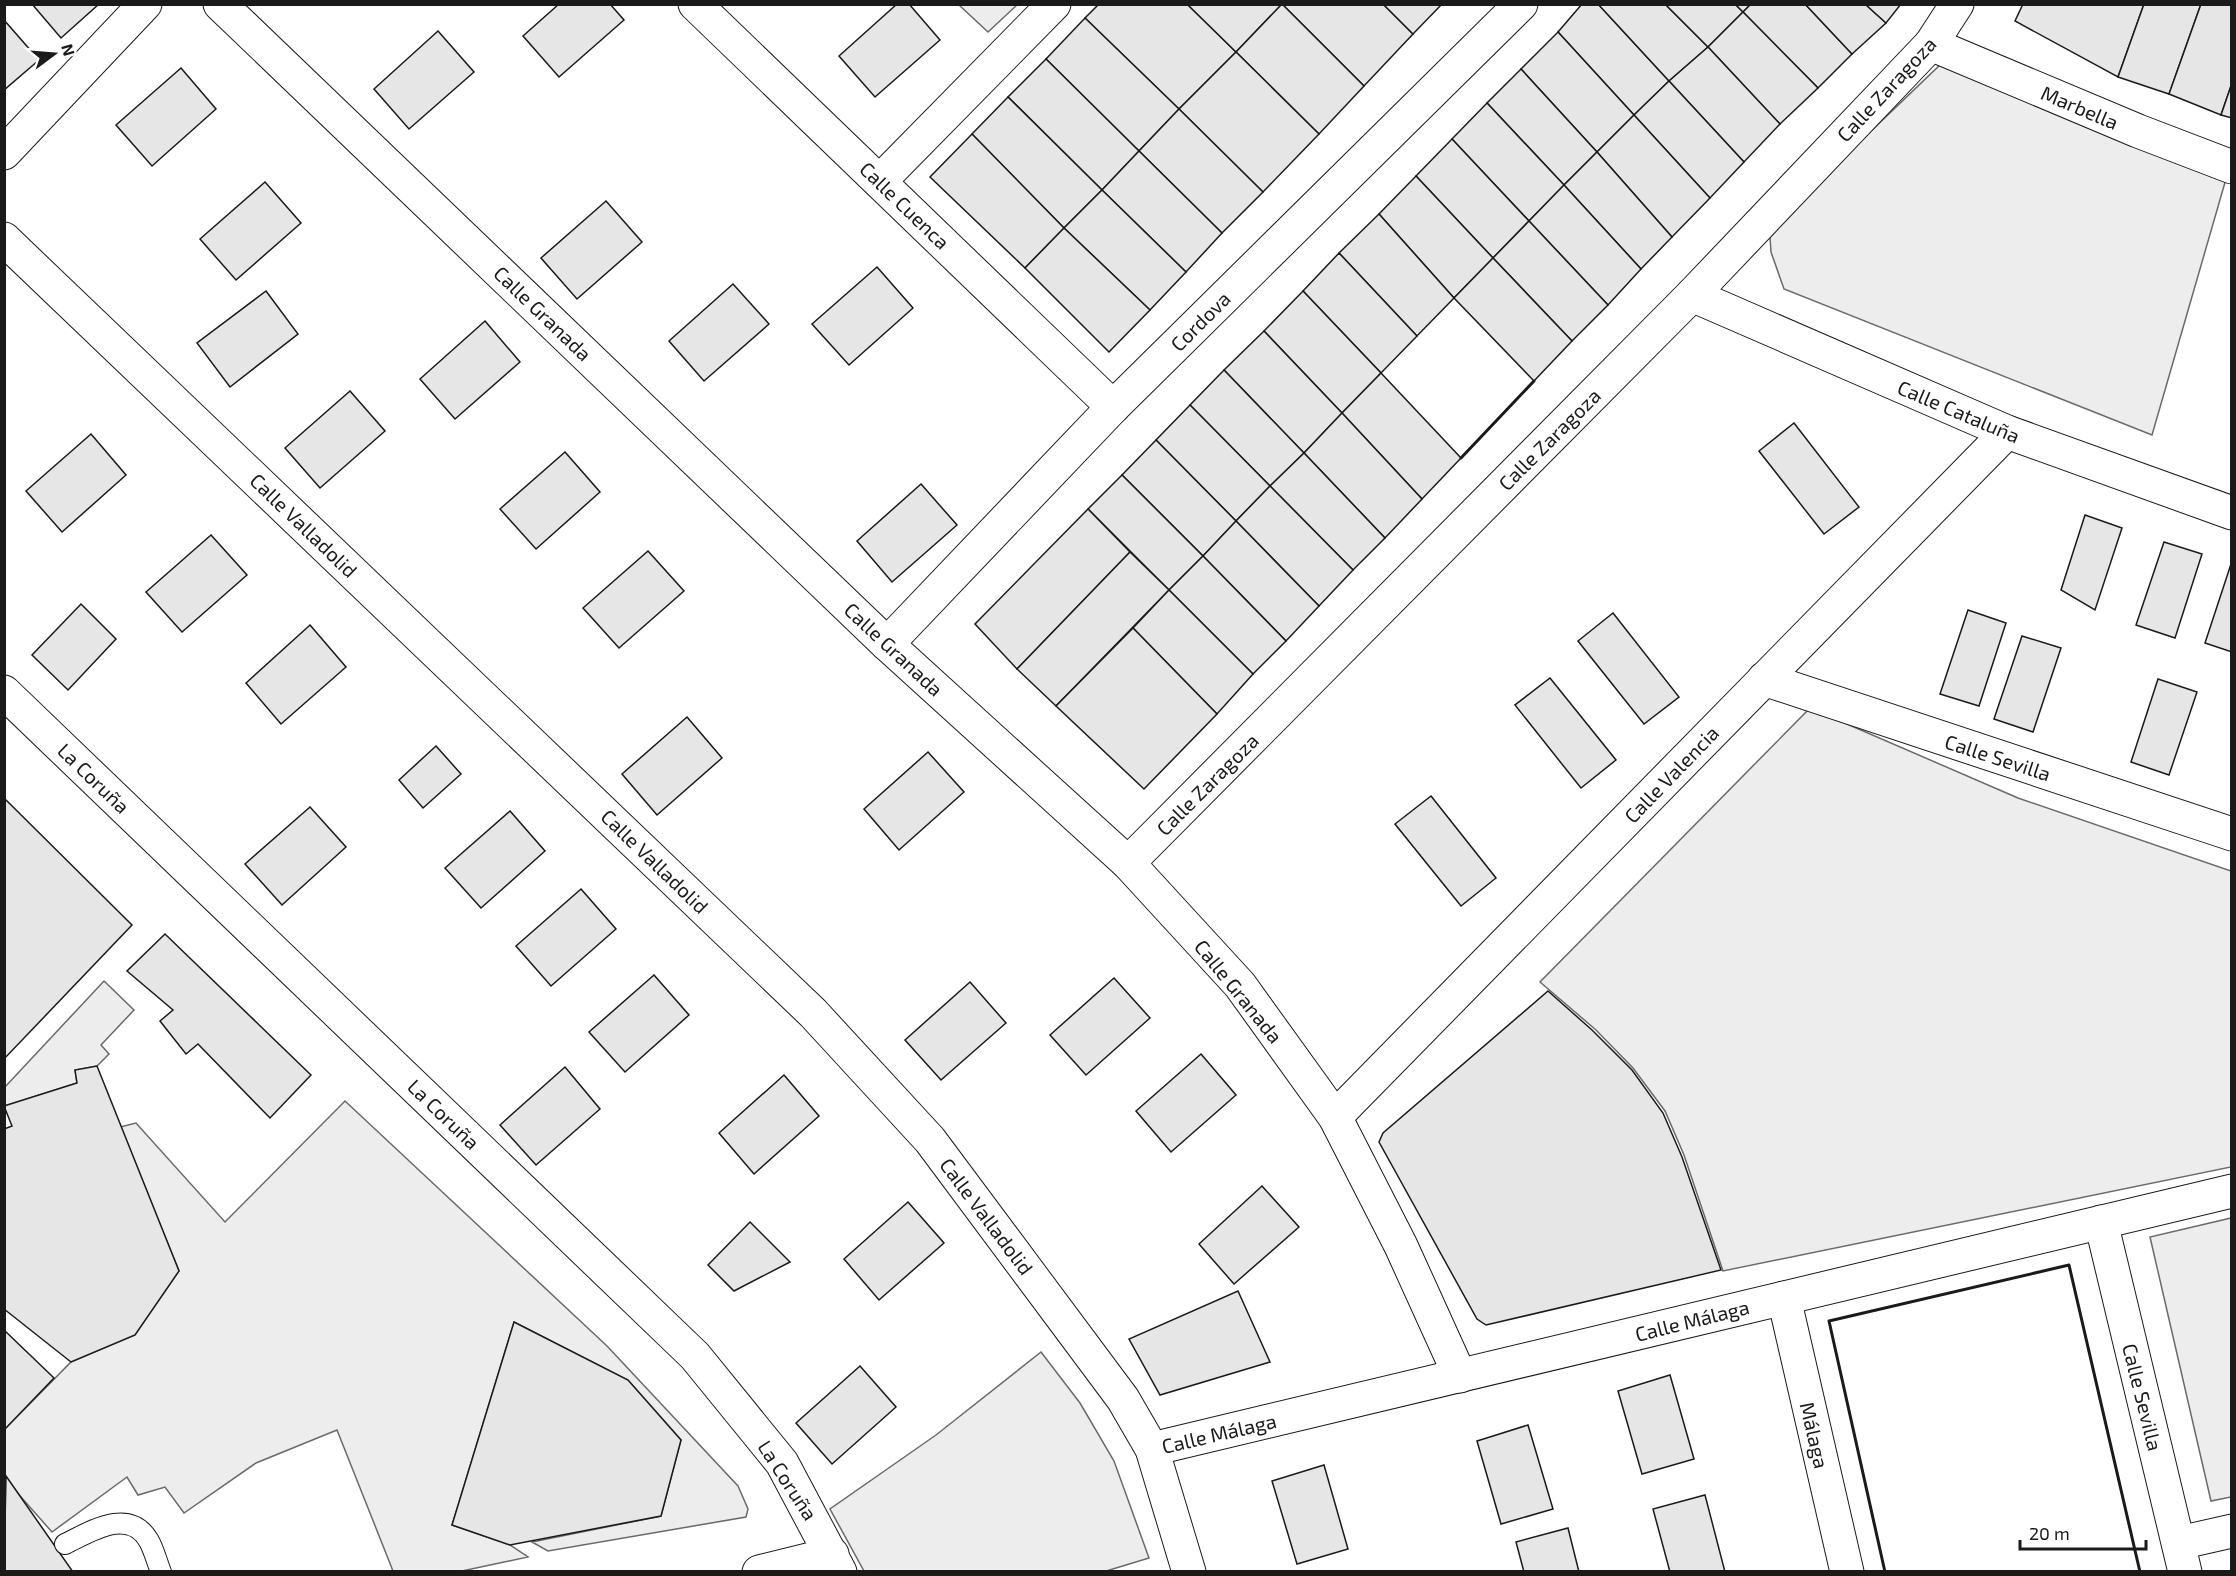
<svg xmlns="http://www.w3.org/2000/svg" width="2236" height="1576" viewBox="0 0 2236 1576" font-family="'Exo 2',sans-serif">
	<rect width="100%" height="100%" fill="#fff"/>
	<g fill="#ededed" stroke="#6a6a6a" stroke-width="1.5">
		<polygon points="959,5 1017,5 988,32"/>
		<polygon points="1940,65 2226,179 2152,435 1784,289 1771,252 1770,237 1775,223"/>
		<polygon points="1810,708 2018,798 2231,871 2231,1167 1723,1271 1684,1155 1665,1111 1633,1068 1596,1030 1540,982"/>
		<polygon points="104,981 134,1010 101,1045 109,1054 97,1066 75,1070 77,1083 5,1106 4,1088"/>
		<polygon points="345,1101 607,1346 738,1486 748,1509 746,1517 548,1551 532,1542 661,1516 681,1440 628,1380 514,1322 452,1525 510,1545 528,1557 462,1571 393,1571 337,1430 256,1463 184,1513 165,1487 138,1495 127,1477 52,1532 5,1479 4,1430 71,1362 135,1335 179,1271 120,1127 136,1123 225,1222"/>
		<polygon points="2231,1218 2231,1497 2211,1501 2150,1237"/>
		<polygon points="1041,1352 1080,1403 1114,1461 1149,1558 1103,1572 864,1571 830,1509 936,1435"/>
	</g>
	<g fill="#e6e6e6" stroke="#1a1a1a" stroke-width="1.5">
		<polygon points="32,4 99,4 61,38"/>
		<polygon points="559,4 610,4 624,20 559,77 523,36"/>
		<polygon points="897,4 909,4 940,40 875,97 839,56"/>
		<polygon points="1099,4 1187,4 1236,52 1179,109 1085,18"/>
		<polygon points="1187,4 1282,4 1236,52"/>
		<polygon points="1282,4 1383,4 1413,34 1364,86"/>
		<polygon points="1282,4 1364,86 1319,134 1236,52"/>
		<polygon points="1383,4 1442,4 1413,34"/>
		<polygon points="1582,4 1598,4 1669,81 1634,115 1558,32"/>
		<polygon points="1598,4 1665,4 1708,47 1669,81"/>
		<polygon points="1665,4 1735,4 1743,12 1708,47"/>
		<polygon points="1735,4 1751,4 1743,12"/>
		<polygon points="1751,4 1805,4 1852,54 1818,88 1743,12"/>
		<polygon points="1805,4 1865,4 1886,23 1852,54"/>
		<polygon points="1865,4 1901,4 1886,23"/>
		<polygon points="2023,4 2144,4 2118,77 2015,21"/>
		<polygon points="2144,4 2201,4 2169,94 2118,77"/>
		<polygon points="2201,4 2232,4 2232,83 2221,115 2169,94"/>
		<polygon points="1743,12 1818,88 1780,124 1708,47"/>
		<polygon points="1085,18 1179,109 1139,151 1046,59"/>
		<polygon points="4,20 39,60 4,90"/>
		<polygon points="438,31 474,72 409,129 374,89"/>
		<polygon points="1558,32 1634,115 1597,152 1521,69"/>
		<polygon points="1708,47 1780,124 1744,162 1669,81"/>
		<polygon points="1236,52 1319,134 1263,192 1179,109"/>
		<polygon points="1046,59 1139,151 1102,190 1008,97"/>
		<polygon points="181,68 216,109 152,166 116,125"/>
		<polygon points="1521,69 1597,152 1564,185 1487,103"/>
		<polygon points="1669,81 1744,162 1710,198 1634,115"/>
		<polygon points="2232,83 2232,118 2221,115"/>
		<polygon points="1008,97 1102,190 1064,228 972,134"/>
		<polygon points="1487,103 1564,185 1529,221 1452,139"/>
		<polygon points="1179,109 1263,192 1222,233 1139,151"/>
		<polygon points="1634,115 1710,198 1672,237 1597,152"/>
		<polygon points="972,134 1064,228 1025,268 930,177"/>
		<polygon points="1452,139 1529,221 1493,258 1416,176"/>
		<polygon points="1139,151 1222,233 1186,272 1102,190"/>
		<polygon points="1597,152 1672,237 1641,269 1564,185"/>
		<polygon points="1416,176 1493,258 1454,298 1379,214"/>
		<polygon points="265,182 301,223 236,280 200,239"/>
		<polygon points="1564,185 1641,269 1608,305 1529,221"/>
		<polygon points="1102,190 1186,272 1150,310 1064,228"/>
		<polygon points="606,201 642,242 577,299 541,258"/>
		<polygon points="1379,214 1454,298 1417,336 1339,253"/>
		<polygon points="1529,221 1608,305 1572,341 1493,258"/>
		<polygon points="1064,228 1150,310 1109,352 1025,268"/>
		<polygon points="1339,253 1417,336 1381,373 1303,291"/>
		<polygon points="1493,258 1572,341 1534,381 1454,298"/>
		<polygon points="877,267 913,308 849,365 812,324"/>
		<polygon points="733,284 769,324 704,381 669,341"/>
		<polygon points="266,291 298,334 230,387 197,343"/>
		<polygon points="1303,291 1381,373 1342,413 1264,331"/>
		<polygon points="485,321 520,362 455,419 420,379"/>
		<polygon points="1264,331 1342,413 1304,453 1224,370"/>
		<polygon points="1224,370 1304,453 1270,486 1190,405"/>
		<polygon points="1381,373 1461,458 1422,499 1342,413"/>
		<polygon points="350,391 385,431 320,488 285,448"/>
		<polygon points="1190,405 1270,486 1236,521 1156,440"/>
		<polygon points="1342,413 1422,499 1385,538 1304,453"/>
		<polygon points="1794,423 1859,507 1824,534 1759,451"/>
		<polygon points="91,434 126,475 62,532 26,491"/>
		<polygon points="1156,440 1236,521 1203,556 1122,475"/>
		<polygon points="565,452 600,492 536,549 500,509"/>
		<polygon points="1304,453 1385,538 1353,570 1270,486"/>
		<polygon points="1122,475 1203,556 1169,590 1088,509"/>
		<polygon points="921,484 957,525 892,582 857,541"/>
		<polygon points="1270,486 1353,570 1319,606 1236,521"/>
		<polygon points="1088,509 1130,552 1017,669 975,624"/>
		<polygon points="2085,515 2122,528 2095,610 2061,590"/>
		<polygon points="1236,521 1319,606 1286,641 1203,556"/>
		<polygon points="211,535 247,575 182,632 146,592"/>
		<polygon points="2164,542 2202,554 2175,638 2136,625"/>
		<polygon points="648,551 684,591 619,648 583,608"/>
		<polygon points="1130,552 1169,590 1056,706 1017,669"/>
		<polygon points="1203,556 1286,641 1253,674 1169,590"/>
		<polygon points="2232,561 2232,652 2205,643"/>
		<polygon points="1169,590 1253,674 1217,714 1133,628"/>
		<polygon points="81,604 116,639 68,690 32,655"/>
		<polygon points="1968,610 2006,623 1979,706 1940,694"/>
		<polygon points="1613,613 1679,697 1644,724 1578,641"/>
		<polygon points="310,625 346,667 281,724 246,683"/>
		<polygon points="1133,628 1217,714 1144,789 1056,706"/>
		<polygon points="2022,636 2061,648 2033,732 1994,719"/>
		<polygon points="1550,678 1616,760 1581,788 1515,705"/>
		<polygon points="2158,679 2197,692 2169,775 2131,762"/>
		<polygon points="687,717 722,758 657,815 622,774"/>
		<polygon points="436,746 461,774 423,808 399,780"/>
		<polygon points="928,752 964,792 899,850 864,809"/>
		<polygon points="1431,796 1496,878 1461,906 1395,824"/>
		<polygon points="5,799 132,925 4,1059 4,799"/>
		<polygon points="310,807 346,847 282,905 245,864"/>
		<polygon points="510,811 545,851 481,908 445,868"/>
		<polygon points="581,889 616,929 551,986 516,946"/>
		<polygon points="165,934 311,1075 270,1118 198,1044 186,1054 160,1021 173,1010 127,971"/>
		<polygon points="654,975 689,1015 625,1072 589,1032"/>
		<polygon points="1114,978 1150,1018 1086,1075 1050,1035"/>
		<polygon points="970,982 1006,1023 941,1080 905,1040"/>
		<polygon points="1548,991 1592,1030 1632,1070 1663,1113 1682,1157 1721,1270 1486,1325 1477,1319 1379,1142 1383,1133"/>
		<polygon points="1201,1054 1236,1095 1171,1152 1136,1111"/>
		<polygon points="97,1066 179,1271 135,1335 71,1362 4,1309 4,1129 12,1126 4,1106 77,1083 75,1070"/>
		<polygon points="565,1067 600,1109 536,1165 500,1125"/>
		<polygon points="784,1075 819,1116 754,1174 719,1133"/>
		<polygon points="1262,1186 1299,1227 1234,1284 1199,1244"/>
		<polygon points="908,1202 944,1243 879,1300 844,1259"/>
		<polygon points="750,1222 790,1262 734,1291 708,1265"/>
		<polygon points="1238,1291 1270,1362 1160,1395 1129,1339"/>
		<polygon points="514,1322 628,1380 681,1440 661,1516 510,1545 452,1525"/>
		<polygon points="4,1330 54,1378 4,1430"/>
		<polygon points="860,1366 896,1407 832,1464 796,1423"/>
		<polygon points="1670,1375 1694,1459 1642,1474 1618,1391"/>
		<polygon points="1528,1425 1553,1509 1501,1524 1477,1441"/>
		<polygon points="1324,1465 1348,1549 1297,1564 1272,1481"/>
		<polygon points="6,1476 73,1572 4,1572"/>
		<polygon points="1705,1495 1725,1572 1670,1572 1653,1509"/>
		<polygon points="1568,1528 1579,1572 1524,1572 1516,1542"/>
	</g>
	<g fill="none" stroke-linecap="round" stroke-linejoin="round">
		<defs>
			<path id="lane" d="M 65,1544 C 90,1532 129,1506 149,1541 C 154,1550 157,1562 161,1572"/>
			<g id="street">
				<polyline points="220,4 887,644 1128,863 1240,985 1335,1117 1401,1246 1460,1376"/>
				<polyline points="695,4 1113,407"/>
				<polyline points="1931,44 2138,131 2232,167"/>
				<polyline points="4,153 145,4"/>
				<polyline points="880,181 1054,4"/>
				<polyline points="4,239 813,1013 930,1140 1123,1399 1152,1449 1189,1572"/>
				<polyline points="1692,295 2007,432 2232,513"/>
				<polyline points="887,644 1113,407 1521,4"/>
				<polyline points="1764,679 2232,834"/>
				<polyline points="4,692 695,1356 782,1463 840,1572"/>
				<polyline points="1128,863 1692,295 1931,44 1957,4"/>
				<polyline points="1335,1117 2007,432"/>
				<polyline points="2101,1222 2185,1572"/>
				<polyline points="1784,1298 1847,1572"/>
				<polyline points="1152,1449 2232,1191"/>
				<polyline points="2179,1543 2232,1531"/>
				<polyline points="759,1572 832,1554"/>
			</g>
		</defs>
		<use href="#lane" stroke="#1a1a1a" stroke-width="22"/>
		<use href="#street" stroke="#1a1a1a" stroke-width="35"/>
		<use href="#lane" stroke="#fff" stroke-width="20"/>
		<use href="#street" stroke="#fff" stroke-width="33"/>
		<g stroke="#1a1a1a" stroke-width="3">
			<polyline points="1461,458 1534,381"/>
			<polyline points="1885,1572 1829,1321 2069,1265 2140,1572"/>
		</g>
	</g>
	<g text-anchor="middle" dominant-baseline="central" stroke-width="4.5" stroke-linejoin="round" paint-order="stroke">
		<g font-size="20" fill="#1a1a1a" stroke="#fff">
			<text transform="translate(1886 89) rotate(-47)">Calle Zaragoza</text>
			<text transform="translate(2080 107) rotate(23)">Marbella</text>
			<text transform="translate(905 205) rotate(44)">Calle Cuenca</text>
			<text transform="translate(543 313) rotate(44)">Calle Granada</text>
			<text transform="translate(1200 321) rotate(-45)">Cordova</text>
			<text transform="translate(1959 411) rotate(23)">Calle Cataluña</text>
			<text transform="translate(1549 439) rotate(-45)">Calle Zaragoza</text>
			<text transform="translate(304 525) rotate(44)">Calle Valladolid</text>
			<text transform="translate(894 649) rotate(43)">Calle Granada</text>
			<text transform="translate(1998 757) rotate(18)">Calle Sevilla</text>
			<text transform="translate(1671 774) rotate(-46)">Calle Valencia</text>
			<text transform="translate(94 778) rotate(44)">La Coruña</text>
			<text transform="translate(1207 784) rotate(-45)">Calle Zaragoza</text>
			<text transform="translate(655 861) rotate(44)">Calle Valladolid</text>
			<text transform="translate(1239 991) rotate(51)">Calle Granada</text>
			<text transform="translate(444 1114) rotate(44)">La Coruña</text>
			<text transform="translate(987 1216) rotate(53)">Calle Valladolid</text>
			<text transform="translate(1692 1320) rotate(-14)">Calle Málaga</text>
			<text transform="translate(2143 1397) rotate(76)">Calle Sevilla</text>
			<text transform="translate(1219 1433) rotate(-13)">Calle Málaga</text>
			<text transform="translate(1815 1435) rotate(77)">Málaga</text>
			<text transform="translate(788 1480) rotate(57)">La Coruña</text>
		</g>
	</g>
	<rect width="2236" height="1576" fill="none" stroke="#1a1a1a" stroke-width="12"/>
	<g transform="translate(54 54) rotate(74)" stroke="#ffffff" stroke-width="4.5" paint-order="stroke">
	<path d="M0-4.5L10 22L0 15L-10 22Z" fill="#1a1a1a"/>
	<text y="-9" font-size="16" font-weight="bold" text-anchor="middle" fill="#1a1a1a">N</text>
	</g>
	<path d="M2020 1540v9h126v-9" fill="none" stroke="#1a1a1a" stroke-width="3"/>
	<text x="2029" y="1540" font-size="18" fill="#1a1a1a" stroke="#ffffff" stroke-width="4.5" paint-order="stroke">20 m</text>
</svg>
